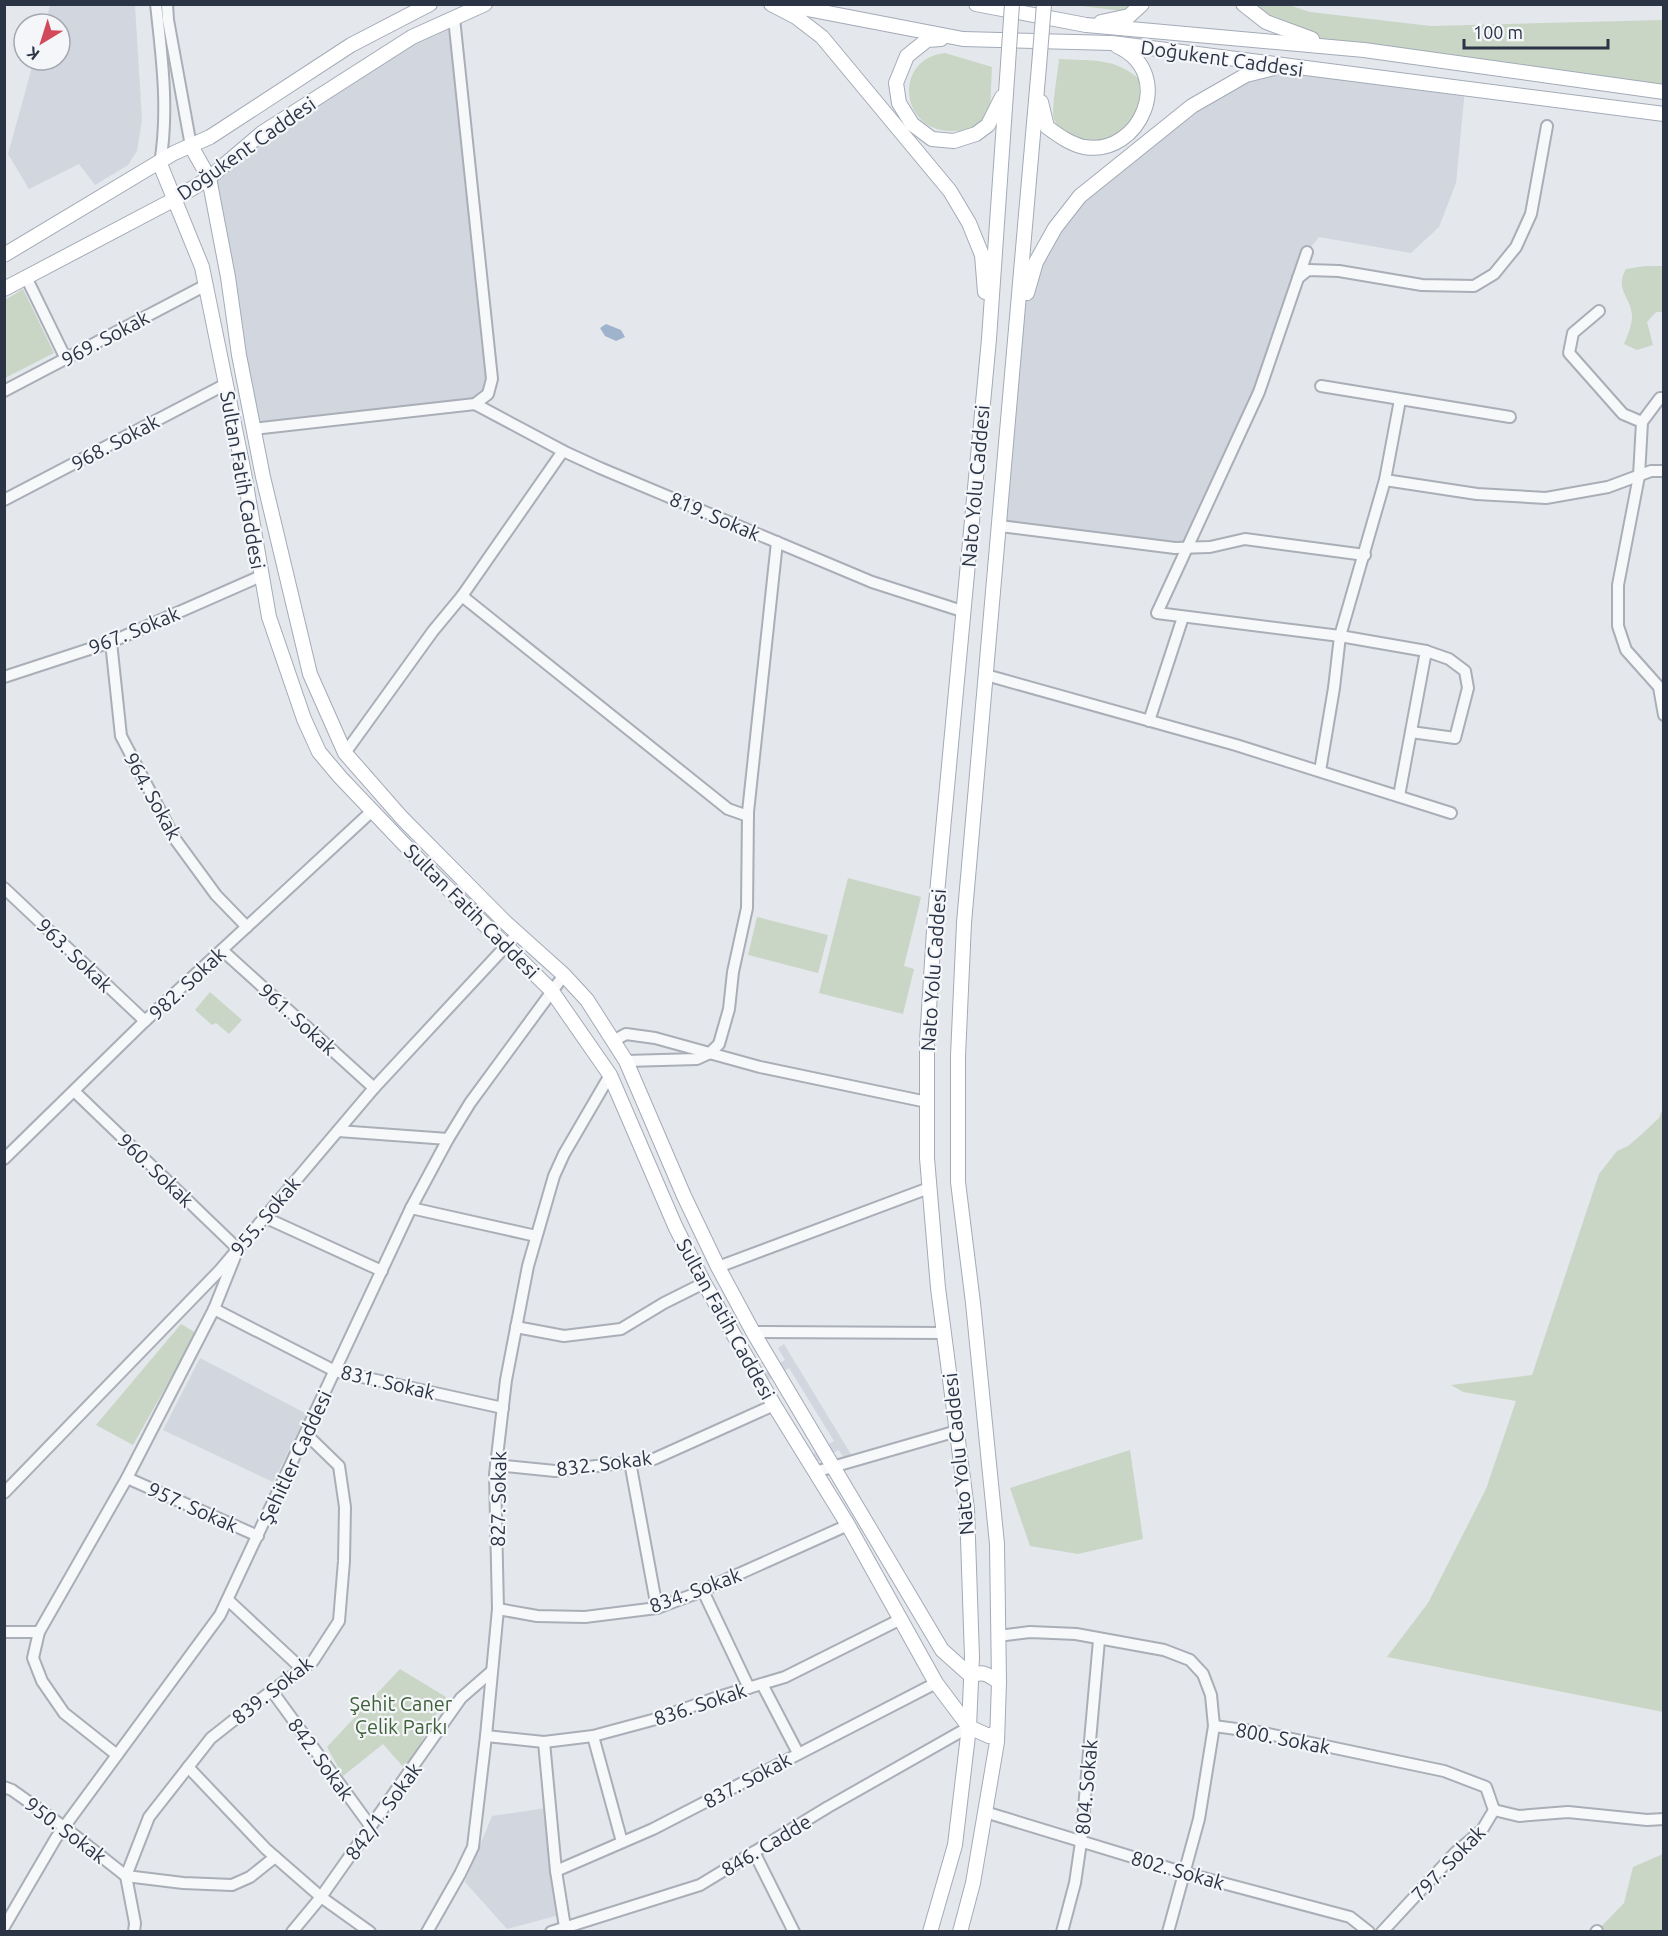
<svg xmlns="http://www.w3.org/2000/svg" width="1668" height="1936" viewBox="0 0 1668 1936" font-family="Ubuntu,sans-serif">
	<rect width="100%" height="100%" fill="#e4e7ec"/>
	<g fill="#d2d6de" fill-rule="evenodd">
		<polygon points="50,5 135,5 142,120 137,151 128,165 95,185 79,164 29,189 8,154 34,60 60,60 60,24 45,24"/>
		<polygon points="454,18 492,379 475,404 253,429 209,178 262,133"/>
		<polygon points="1274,68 1465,89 1456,183 1439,227 1411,253 1319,237 1307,252 1259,392 1186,549 1000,526 1016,345 1027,291 1080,196 1192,106"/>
		<path d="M 784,1344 L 852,1456 L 845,1460 L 839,1450 L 831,1454 L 825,1468 L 822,1459 L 813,1465 L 758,1376 L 785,1360 L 778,1348 ZM 789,1368 L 834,1441 L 808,1457 L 763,1383 Z"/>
		<polygon points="200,1358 307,1414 273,1482 163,1430"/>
		<polygon points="546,1808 559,1915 507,1929 465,1882 492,1816"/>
	</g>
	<g fill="#c9d6c5">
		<polygon points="1073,5 1135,5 1122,11"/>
		<polygon points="1243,5 1289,5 1310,12 1431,26 1663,20 1663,92 1364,50 1301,36"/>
		<path d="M 945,53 L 992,67 L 990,112 C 985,117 979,124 973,128 C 966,131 957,131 950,131 C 900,130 893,59 945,53 Z"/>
		<path d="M 1059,59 C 1089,61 1115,57 1139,79 C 1140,92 1141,107 1134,120 C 1121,147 1064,150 1054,119 C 1051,109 1058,72 1059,59 Z"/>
		<path d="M 1645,266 L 1663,266 L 1663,312 L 1656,312 L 1647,322 L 1653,345 L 1637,350 L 1624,344 C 1628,335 1632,325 1632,316 C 1631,296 1614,290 1626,269 Z"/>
		<polygon points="23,289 54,353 5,378 5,300"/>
		<polygon points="848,878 921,897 904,966 914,969 903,1014 819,993"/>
		<polygon points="757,917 828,935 818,973 748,955"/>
		<polygon points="210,992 242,1020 229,1034 216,1023 212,1025 195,1010"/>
		<polygon points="1663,1108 1663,1712 1387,1657 1428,1603 1486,1489 1516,1401 1463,1392 1451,1385 1532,1375 1599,1174 1617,1151 1628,1146 1642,1134 1659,1118"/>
		<polygon points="181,1324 196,1333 133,1445 96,1425"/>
		<polygon points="1130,1450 1143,1539 1078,1554 1030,1546 1010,1488"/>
		<polygon points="400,1669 446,1697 406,1770 383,1744 343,1776 327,1747"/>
		<polygon points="1663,1854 1663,1931 1596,1932 1624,1903 1633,1867"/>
	</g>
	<polygon fill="#9fb4cc" points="606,324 621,330 625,337 616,341 605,336 600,328"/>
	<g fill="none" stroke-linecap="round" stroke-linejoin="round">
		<defs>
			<g id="minor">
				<path d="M 156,4 C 162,58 169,110 160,164"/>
				<polyline points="167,4 168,20 191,146"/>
				<polyline points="1307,252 1259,392 1157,613 1340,636 1426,651 1449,659 1465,671 1468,688 1455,738 1411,732"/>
				<polyline points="26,277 66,359"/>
				<polyline points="1298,278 1308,270 1339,271 1422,285 1474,286 1494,274 1516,247 1531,214 1547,126"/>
				<polyline points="1599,311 1573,333 1569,353 1623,414 1642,422"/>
				<polyline points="1321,386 1510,417"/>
				<polyline points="4,391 206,285"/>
				<polyline points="1664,398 1660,398 1642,422 1639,476 1618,585 1618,626 1626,650 1659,687 1664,715"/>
				<polyline points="475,404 563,451 600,468 872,582 962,611"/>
				<polyline points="253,429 475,404 488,394 492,379 454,18"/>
				<polyline points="1385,480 1477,494 1546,498 1608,487 1651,471 1664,471"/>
				<polyline points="4,500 226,384"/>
				<polyline points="1000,526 1175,548 1210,547 1245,539 1365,555"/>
				<polyline points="462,596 728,809 748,816"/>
				<polyline points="111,642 121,736 175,839 216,895 247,927"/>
				<polyline points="986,675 1236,745 1451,813"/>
				<polyline points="4,677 111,642 261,576"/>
				<polyline points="1149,721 1183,617"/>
				<polyline points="345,753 433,631 462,596 563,451"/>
				<polyline points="1320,771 1334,688 1340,636 1385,480 1400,400"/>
				<polyline points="1399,796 1426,651"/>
				<polyline points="4,888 145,1021"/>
				<polyline points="222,950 374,1088"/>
				<polyline points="613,1041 626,1034 655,1038 760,1067 927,1102"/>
				<polyline points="626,1061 697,1059 710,1053 719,1044 729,1009 733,972 747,908 748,812 777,542"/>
				<polyline points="74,1091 238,1249 214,1309 127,1478 39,1632 33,1658 42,1681 64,1713 117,1755"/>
				<polyline points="338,1131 448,1139"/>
				<polyline points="4,1159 145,1021 372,811"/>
				<polyline points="411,1208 536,1236"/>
				<polyline points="264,1217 382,1271"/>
				<polyline points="718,1267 929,1188"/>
				<polyline points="214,1309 335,1371 503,1408"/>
				<polyline points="516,1327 564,1336 621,1329 664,1303 704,1283"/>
				<polyline points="753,1332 944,1333"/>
				<polyline points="630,1462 657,1608"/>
				<polyline points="496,1465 555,1471 654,1459 774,1405"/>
				<polyline points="815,1472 957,1431"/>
				<polyline points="127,1478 258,1536"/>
				<polyline points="4,1493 220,1270 374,1088 518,933"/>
				<polyline points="703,1591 749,1688"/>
				<polyline points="228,1600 302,1669"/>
				<polyline points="498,1609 537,1616 585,1617 657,1608 692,1595 848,1525"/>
				<polyline points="4,1632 39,1632"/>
				<polyline points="998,1636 1030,1632 1076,1634 1164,1650 1190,1660 1203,1674 1211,1695 1214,1726 1199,1819 1168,1932"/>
				<polyline points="762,1684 798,1753"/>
				<polyline points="272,1691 371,1827"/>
				<polyline points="1214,1726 1259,1732 1444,1771 1486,1787 1494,1810 1482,1830 1456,1852 1382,1932"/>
				<polyline points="486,1736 544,1742 593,1736 656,1719 715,1698 785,1677 901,1619"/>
				<polyline points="593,1736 622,1842"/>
				<polyline points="544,1742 556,1871 565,1927"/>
				<polyline points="188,1767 266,1849 321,1897 370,1932"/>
				<polyline points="4,1787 12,1790 64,1827 126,1876 183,1883 232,1885 250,1877 275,1857"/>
				<polyline points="1494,1810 1519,1816 1568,1812 1647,1820 1664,1819"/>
				<polyline points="985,1812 1185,1873 1350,1917 1369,1932"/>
				<polyline points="754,1852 794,1932"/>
				<polyline points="556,1871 653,1829 936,1683"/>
				<polyline points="4,1927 56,1838 220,1615 411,1208 448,1139 470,1103 564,975"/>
				<polyline points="134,1932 135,1923 126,1876 149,1817 211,1738 258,1701 313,1661 339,1621 344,1561 345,1507 339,1466 306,1434"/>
				<polyline points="292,1932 321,1897 461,1698 492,1671"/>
				<polyline points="427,1932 460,1874 473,1847 486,1736 498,1609 495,1474 506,1380 528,1266 554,1176 564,1154 610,1075"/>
				<polyline points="551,1932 700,1885 828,1807 969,1727"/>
				<polyline points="1062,1932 1075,1883 1081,1842 1099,1640"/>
				<polyline points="1596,1932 1597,1931"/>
			</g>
			<g id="major">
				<polyline points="771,4 796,17 822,37 950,191 969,223 982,255 985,292"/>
				<polyline points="781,4 963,39 1112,43 1664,114"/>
				<polyline points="976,4 1086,25 1364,50 1664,92"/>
				<polyline points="1243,4 1266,22 1312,39"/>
				<polyline points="1101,22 1129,16 1142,4"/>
				<polyline points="941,39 927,40 907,56 896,83 899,103 912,124 932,139 954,141 976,134 988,125 1002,97"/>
				<path d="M 1041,102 L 1047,127 C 1058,135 1070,144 1084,147 C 1140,157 1177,73 1117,46"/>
				<path d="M 191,146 L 209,178 L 228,277 L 239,355 L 263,477 L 310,674 L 345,753 L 402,818 L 505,922 L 564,975 L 587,1000 L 626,1061 L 684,1196 L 718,1267 L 753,1332 L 942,1650 L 971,1676 C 982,1670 989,1675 999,1682"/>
				<polyline points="160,164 202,267 244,473 269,617 304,719 319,752 340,777 423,864 551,990 610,1075 676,1228 704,1283 774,1405 848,1525 936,1683 969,1727 989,1736 997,1732"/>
				<polyline points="4,255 174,153 210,137 351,45 430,4"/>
				<polyline points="4,289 175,199 209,178 262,133 412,37 485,4"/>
				<polyline points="1027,293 1036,262 1055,228 1080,196 1192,106 1246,75 1274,68"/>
				<polyline points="930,1932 955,1845 969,1727 972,1657 967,1509 938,1288 927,1158 927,1041 935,915 989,339 1008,64"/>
				<polyline points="960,1932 973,1883 997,1742 999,1682 997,1544 973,1303 958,1182 958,1056 964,923 1039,66"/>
			</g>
		</defs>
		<use href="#minor" stroke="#a9aeb7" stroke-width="14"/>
		<use href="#major" stroke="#a3abb8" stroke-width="16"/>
		<use href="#minor" stroke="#f7f8fa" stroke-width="10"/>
		<use href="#major" stroke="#fff" stroke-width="14"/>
		<defs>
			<g id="major-bridge">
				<polyline points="1008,64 1012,4"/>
				<polyline points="1039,66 1044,4"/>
			</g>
		</defs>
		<use href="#major-bridge" stroke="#a3abb8" stroke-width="16" stroke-linecap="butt"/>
		<use href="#major-bridge" stroke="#fff" stroke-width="14"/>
	</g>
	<g text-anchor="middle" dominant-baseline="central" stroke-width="4.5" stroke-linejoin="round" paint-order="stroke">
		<g font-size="20" fill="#2b3445" stroke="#f4f6f9">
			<text transform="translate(1222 58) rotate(8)">Doğukent Caddesi</text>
			<text transform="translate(246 148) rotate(-35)">Doğukent Caddesi</text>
			<text transform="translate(105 338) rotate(-28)">969. Sokak</text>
			<text transform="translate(115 442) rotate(-28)">968. Sokak</text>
			<text transform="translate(243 480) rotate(80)">Sultan Fatih Caddesi</text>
			<text transform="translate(975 486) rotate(-85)">Nato Yolu Caddesi</text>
			<text transform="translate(715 516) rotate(23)">819. Sokak</text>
			<text transform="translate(134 630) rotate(-22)">967. Sokak</text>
			<text transform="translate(153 796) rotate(61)">964. Sokak</text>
			<text transform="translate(472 911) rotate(45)">Sultan Fatih Caddesi</text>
			<text transform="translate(75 955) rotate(44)">963. Sokak</text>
			<text transform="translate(933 970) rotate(-86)">Nato Yolu Caddesi</text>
			<text transform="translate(187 983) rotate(-43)">982. Sokak</text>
			<text transform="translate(298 1019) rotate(42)">961. Sokak</text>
			<text transform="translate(156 1170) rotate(44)">960. Sokak</text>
			<text transform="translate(265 1216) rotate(-50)">955. Sokak</text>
			<text transform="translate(726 1319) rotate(61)">Sultan Fatih Caddesi</text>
			<text transform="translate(388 1382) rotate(13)">831. Sokak</text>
			<text transform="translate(958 1454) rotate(-96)">Nato Yolu Caddesi</text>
			<text transform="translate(295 1457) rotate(-65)">Şehitler Caddesi</text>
			<text transform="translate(604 1463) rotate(-7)">832. Sokak</text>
			<text transform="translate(498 1499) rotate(-89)">827. Sokak</text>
			<text transform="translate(193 1507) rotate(24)">957. Sokak</text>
			<text transform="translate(695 1590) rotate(-20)">834. Sokak</text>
			<text transform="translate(272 1690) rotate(-38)">839. Sokak</text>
			<text transform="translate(700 1704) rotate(-18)">836. Sokak</text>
			<text transform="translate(1283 1738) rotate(11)">800. Sokak</text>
			<text transform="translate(321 1759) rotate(54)">842. Sokak</text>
			<text transform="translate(747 1780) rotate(-28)">837. Sokak</text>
			<text transform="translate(1086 1787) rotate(-85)">804. Sokak</text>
			<text transform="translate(383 1811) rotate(-54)">842/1. Sokak</text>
			<text transform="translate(66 1830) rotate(37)">950. Sokak</text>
			<text transform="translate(766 1845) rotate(-31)">846. Cadde</text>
			<text transform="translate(1448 1863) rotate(-46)">797. Sokak</text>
			<text transform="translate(1178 1870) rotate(16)">802. Sokak</text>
		</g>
		<g font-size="20" fill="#3f6138" stroke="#f4f6f9">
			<text x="401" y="1703">Şehit Caner<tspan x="401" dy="23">Çelik Parkı</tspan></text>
		</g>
	</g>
	<rect width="1668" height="1936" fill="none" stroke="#2b3445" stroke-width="12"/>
	<g transform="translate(42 42) rotate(218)"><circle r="28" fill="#f4f6f9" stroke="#a4a8b1" stroke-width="1.5"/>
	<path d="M0-4.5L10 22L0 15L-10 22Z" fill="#d1495b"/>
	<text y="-9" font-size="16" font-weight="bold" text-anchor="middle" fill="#2b3445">K</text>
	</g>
	<path d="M1464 39v9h144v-9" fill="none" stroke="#2b3445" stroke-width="3"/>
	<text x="1473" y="39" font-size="18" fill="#2b3445" stroke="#f4f6f9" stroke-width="4.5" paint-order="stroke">100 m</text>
</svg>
